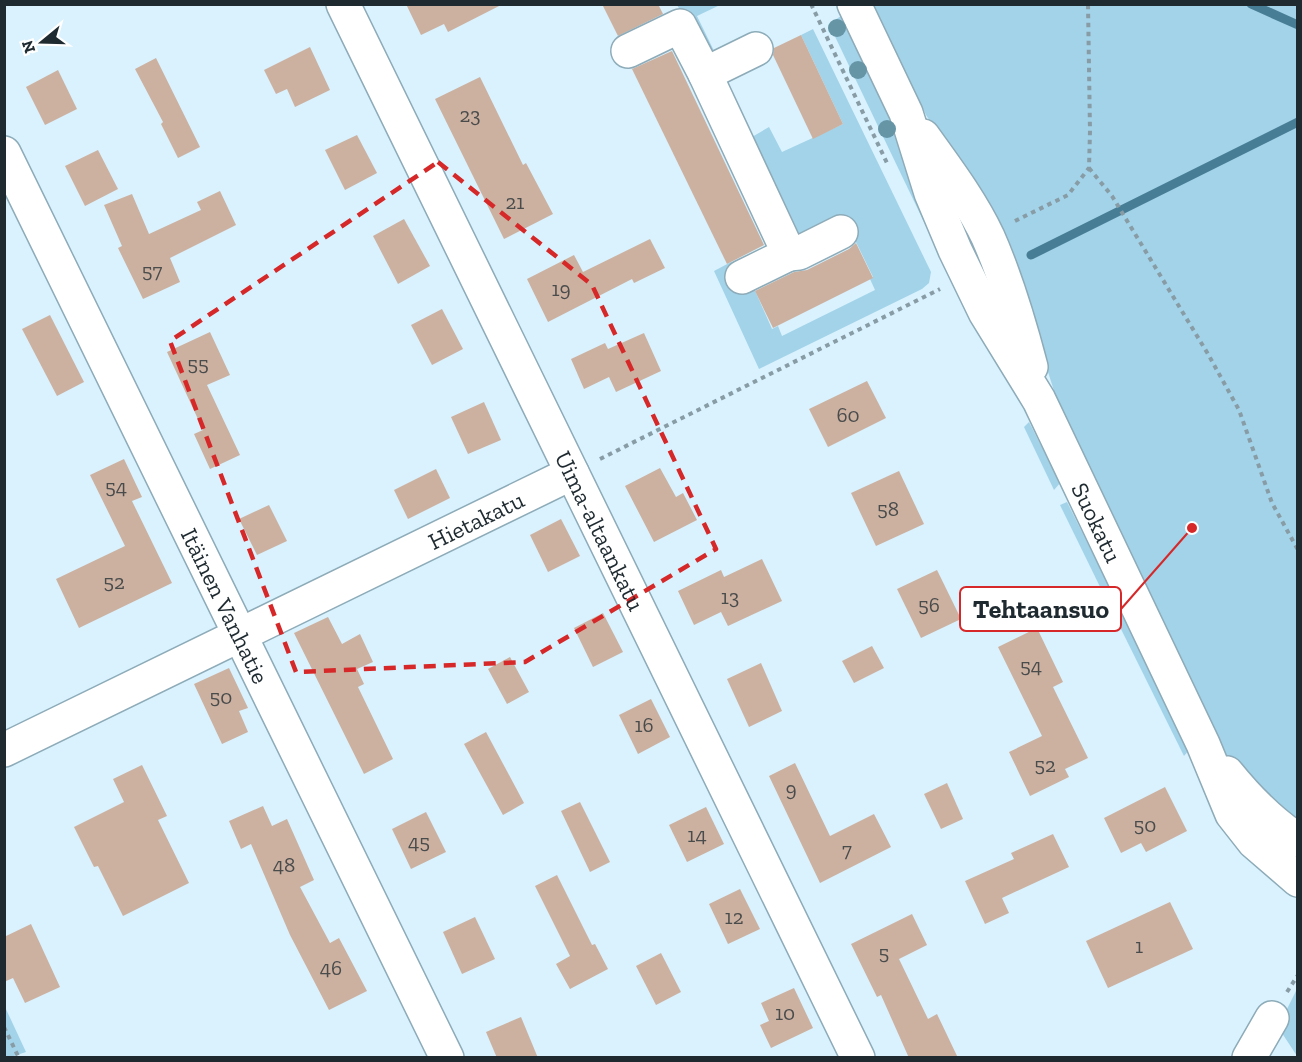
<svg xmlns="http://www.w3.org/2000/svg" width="1302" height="1062" viewBox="0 0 1302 1062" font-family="'Zilla Slab',serif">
	<rect width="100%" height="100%" fill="#d9f2fe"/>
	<g fill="#a3d3e9">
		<polygon points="677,5 720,5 697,16 717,57 712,63"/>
		<polygon points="872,5 1297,5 1297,827 1231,763 1219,741 1063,419 1026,303 976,194 926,115"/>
		<polygon points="841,16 904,142 936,247 829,24"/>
		<polygon points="813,29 931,272 929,283 922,289 759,369 714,271 731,262 742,284 753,286 772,329 778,326 782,336 875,290 870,279 873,277 854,238 848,217 793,244 752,137 769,127 782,152 843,124 801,35"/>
		<polygon points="1029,422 1060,483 1054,490 1024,427"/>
		<polygon points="1067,502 1111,590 1105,597 1060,505"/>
		<polygon points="1122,613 1189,750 1184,756 1114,615"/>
		<polygon points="1297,989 1297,1056 1278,1027"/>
		<polygon points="5,1007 26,1052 11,1057 5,1056"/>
	</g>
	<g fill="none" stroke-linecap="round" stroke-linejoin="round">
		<g stroke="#477e96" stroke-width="9">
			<polyline points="1251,4 1298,25"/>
			<polyline points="1031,255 1298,122"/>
		</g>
	</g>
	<g fill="#ccb1a1">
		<polygon points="406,4 503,4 448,32 444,24 421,35"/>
		<polygon points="602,4 658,4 663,14 618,36"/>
		<polygon points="801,35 843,124 813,139 773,55 774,48"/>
		<polygon points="310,47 330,90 295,107 287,89 276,94 264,70"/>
		<polygon points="672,51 764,245 727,264 632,69"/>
		<polygon points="156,58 200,147 178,158 161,124 163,122 135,69"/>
		<polygon points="58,70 77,109 45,125 26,87"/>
		<polygon points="480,77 523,165 526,163 553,214 504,239 435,99"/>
		<polygon points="357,135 377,173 345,190 325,150"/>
		<polygon points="98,150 118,189 85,206 65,166"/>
		<polygon points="220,191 236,225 170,258 180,282 143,299 118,248 122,246 104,205 132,194 149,234 201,210 197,202"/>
		<polygon points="404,219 430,266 398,284 373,236"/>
		<polygon points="650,239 665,268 634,283 632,279 548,322 527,279 574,255 583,272"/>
		<polygon points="856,243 873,278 773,328 755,291 794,272 807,270 849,249"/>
		<polygon points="442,309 463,349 432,365 411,325"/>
		<polygon points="50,315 84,382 57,396 22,329"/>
		<polygon points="210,332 230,375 207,385 240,455 210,469 194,434 203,430 167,352"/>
		<polygon points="644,333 661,371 616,392 609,377 584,389 571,359 605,343 608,349"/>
		<polygon points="867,381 886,418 828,447 809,409"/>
		<polygon points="484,402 501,440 468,454 451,417"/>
		<polygon points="124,459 142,497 132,501 172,583 79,628 56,579 125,546 90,475"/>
		<polygon points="660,468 676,497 683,493 697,520 654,542 625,486"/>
		<polygon points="436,469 450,498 408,519 394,490"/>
		<polygon points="899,471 924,524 876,546 851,493"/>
		<polygon points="269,505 287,541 257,555 239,519"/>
		<polygon points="561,519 580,556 548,572 530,535"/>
		<polygon points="762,559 782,601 728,626 721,612 694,625 678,591 721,570 724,577"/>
		<polygon points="937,570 961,619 921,638 897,589"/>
		<polygon points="603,613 623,652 593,667 574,628"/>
		<polygon points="328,617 342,644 360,634 373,662 357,669 364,684 358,687 393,759 364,774 294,633"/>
		<polygon points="1037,628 1063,682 1053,687 1088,758 1065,769 1069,777 1030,796 1009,752 1042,736 998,647"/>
		<polygon points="872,646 884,668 854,683 842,661"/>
		<polygon points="510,657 529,692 507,704 488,669"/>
		<polygon points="761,663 782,711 749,727 727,679"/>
		<polygon points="229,668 248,708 239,711 248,732 222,744 194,684"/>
		<polygon points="651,699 670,737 638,754 619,715"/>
		<polygon points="486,732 524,803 503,815 464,744"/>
		<polygon points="795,763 830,836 874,814 891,847 820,883 769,776"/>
		<polygon points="142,765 167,816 158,820 189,883 123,916 98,866 94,867 74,827 124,802 113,779"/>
		<polygon points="947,783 963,819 941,829 924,794"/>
		<polygon points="1165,787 1187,831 1146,852 1141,843 1121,853 1104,818"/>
		<polygon points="580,802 610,862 590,872 561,811"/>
		<polygon points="263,806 272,826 287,819 314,880 300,887 330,943 339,938 367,991 329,1010 290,935 251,844 241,849 229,821"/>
		<polygon points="706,807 724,844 687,862 669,825"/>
		<polygon points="426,812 446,852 411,869 392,829"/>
		<polygon points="1053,834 1069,867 1002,898 1009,913 985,924 965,881 1014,859 1011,853"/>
		<polygon points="557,875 592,945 595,944 608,969 570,989 556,964 570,956 535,886"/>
		<polygon points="740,889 760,929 728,944 709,904"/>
		<polygon points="1170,902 1193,949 1108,988 1086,941"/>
		<polygon points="912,914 927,945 899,959 928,1019 937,1014 958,1058 909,1058 881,995 877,997 851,944"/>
		<polygon points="475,917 495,959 462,974 443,932"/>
		<polygon points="31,924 60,987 25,1003 13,978 4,982 4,937"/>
		<polygon points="661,953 681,992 656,1005 636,966"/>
		<polygon points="794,988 813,1028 771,1048 760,1025 769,1021 761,1003"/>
		<polygon points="521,1017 538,1058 497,1058 486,1032"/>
	</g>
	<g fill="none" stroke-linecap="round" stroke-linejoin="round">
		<defs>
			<g id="minor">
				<path id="s1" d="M 343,4 L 858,1058"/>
				<path id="s2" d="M 854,4 L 906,113 L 931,193 L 955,250 L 985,312 L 1039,400 L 1203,744 L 1232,814 L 1254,842 L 1298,880"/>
				<polyline points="628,51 680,26 705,74"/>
				<path d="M 923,136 C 946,168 971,201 988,237 C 1007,280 1019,321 1031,367"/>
				<path id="s3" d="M 4,153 L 447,1058"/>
				<polyline points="789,254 799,253 841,232"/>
				<polyline points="742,277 789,254 705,74 756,49"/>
				<path id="s4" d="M 4,750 L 572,473"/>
				<path d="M 1227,773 C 1248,799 1269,821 1298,840"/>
				<polyline points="1249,1058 1272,1018"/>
			</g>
		</defs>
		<use href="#minor" stroke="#8dabb8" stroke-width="36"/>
		<g stroke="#889ca5" stroke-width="4" stroke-dasharray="4.5 4.5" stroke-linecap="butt">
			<polyline points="811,4 887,163"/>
			<polyline points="1089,168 1112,196 1208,354 1239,410 1272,503 1298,550"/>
			<polyline points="1015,221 1068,195 1089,168 1090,131 1088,4"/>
			<polyline points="600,459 940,289"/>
			<polyline points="1287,992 1298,975"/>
			<polyline points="4,1027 19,1058"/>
		</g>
		<use href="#minor" stroke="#fff" stroke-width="33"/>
	</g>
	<g fill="#6695a6">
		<circle cx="837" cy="28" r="9"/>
		<circle cx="858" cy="70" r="9"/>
		<circle cx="887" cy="129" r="9"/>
	</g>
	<path fill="none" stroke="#d62828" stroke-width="4.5" stroke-dasharray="12 8" stroke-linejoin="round" d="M 438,162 L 592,285 L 716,549 L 525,662 L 296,672 L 170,341 Z"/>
	<g text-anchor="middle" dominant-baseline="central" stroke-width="4.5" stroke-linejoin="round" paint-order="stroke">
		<g font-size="21" fill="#4a4c4c">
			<text x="470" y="114">23</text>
			<text x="515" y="201">21</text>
			<text x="152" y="270">57</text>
			<text x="561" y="288">19</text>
			<text x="198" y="363">55</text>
			<text x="848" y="414">60</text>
			<text x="116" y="486">54</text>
			<text x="888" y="508">58</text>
			<text x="114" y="581">52</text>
			<text x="730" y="596">13</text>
			<text x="929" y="604">56</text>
			<text x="1031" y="665">54</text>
			<text x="221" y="696">50</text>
			<text x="644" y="724">16</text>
			<text x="1045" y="764">52</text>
			<text x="791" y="788">9</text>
			<text x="1145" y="824">50</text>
			<text x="697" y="834">14</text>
			<text x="419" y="841">45</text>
			<text x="847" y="849">7</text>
			<text x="284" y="864">48</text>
			<text x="734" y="916">12</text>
			<text x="1139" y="945">1</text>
			<text x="884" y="952">5</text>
			<text x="331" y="967">46</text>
			<text x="785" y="1012">10</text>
		</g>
		<g font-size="24" fill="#1e2a30" stroke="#fff">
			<text stroke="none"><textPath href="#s4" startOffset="525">Hietakatu</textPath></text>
			<text stroke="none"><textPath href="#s2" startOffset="574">Suokatu</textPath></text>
			<text stroke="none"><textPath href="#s1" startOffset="586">Uima-altaankatu</textPath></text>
			<text stroke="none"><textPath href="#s3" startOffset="504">Itäinen Vanhatie</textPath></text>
		</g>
	</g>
	<path fill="none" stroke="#d62828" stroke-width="2" d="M1192 528L1121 609"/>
	<circle fill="#d62828" stroke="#fff" stroke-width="2" cx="1192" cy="528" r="6"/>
	<rect fill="#fff" stroke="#d62828" stroke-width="2" x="960" y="587" width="161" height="44" rx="6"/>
	<g font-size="26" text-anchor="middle" font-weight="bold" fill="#1e2a30">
		<text x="1041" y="618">Tehtaansuo</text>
	</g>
	<rect width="1302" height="1062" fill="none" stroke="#1e2a30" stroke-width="12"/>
	<g transform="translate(42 42) rotate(251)" stroke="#ffffff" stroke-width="4.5" paint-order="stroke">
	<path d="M0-4.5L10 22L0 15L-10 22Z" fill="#1e2a30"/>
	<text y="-9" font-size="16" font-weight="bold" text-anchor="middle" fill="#1e2a30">N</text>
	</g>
</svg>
